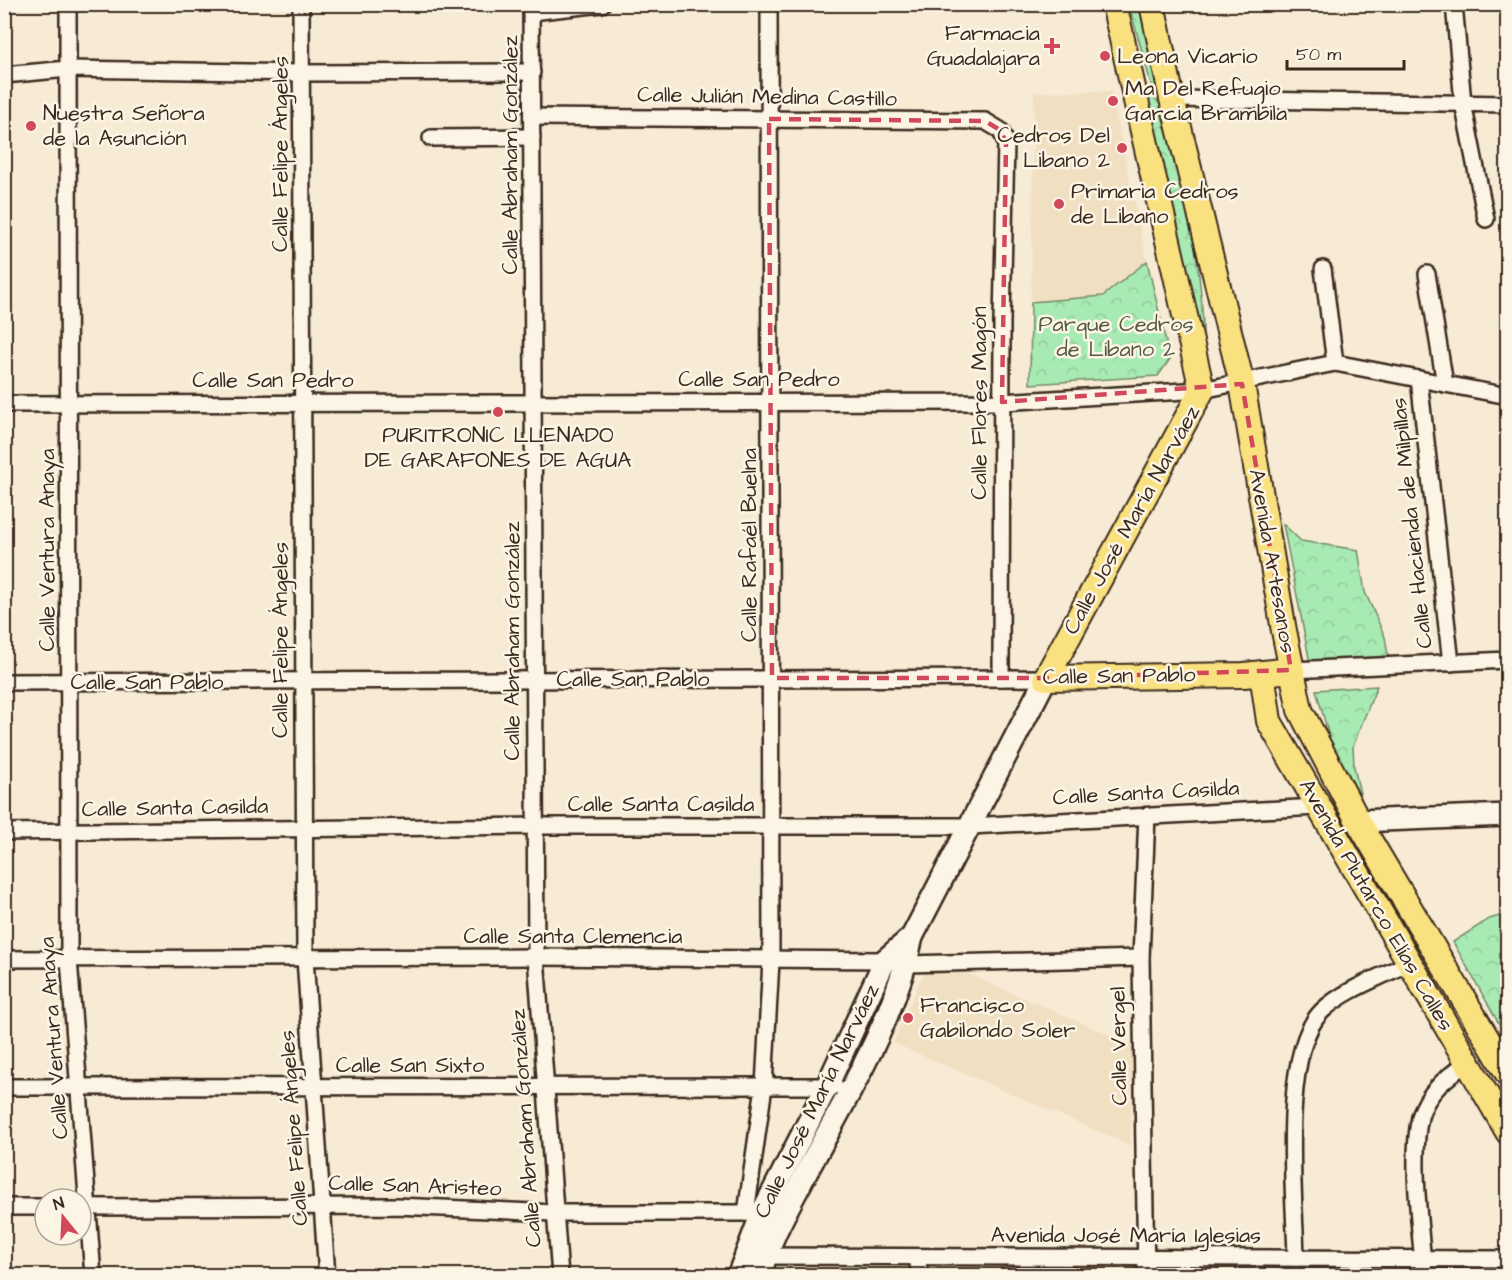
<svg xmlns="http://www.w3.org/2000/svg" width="1512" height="1280" viewBox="0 0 1512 1280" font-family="'Architects Daughter',sans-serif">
	<defs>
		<pattern id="park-crowns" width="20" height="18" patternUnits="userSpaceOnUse" patternTransform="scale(1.5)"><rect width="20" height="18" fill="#a8eab3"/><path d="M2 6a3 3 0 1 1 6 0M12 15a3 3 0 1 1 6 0" fill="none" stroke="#92c99a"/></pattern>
	</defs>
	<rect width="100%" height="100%" fill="#f7ebd5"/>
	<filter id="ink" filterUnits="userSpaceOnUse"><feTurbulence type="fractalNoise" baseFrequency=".0167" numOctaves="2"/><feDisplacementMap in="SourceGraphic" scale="12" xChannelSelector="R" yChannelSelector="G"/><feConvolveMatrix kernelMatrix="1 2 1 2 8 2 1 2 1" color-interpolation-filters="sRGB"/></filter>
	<g filter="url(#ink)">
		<g fill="#f1dfc2">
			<polygon points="1111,91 1147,261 1103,296 1031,302 1034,92"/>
			<polygon points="925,970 959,970 1133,1045 1130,1145 893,1043"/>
		</g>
		<g fill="url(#park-crowns)" stroke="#728a68" stroke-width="1.5">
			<polygon points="1129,5 1145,5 1164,89 1152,87"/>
			<path d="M 1143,83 L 1154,99 L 1165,105 C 1184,191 1206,270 1203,358 Z"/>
			<polygon points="1147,261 1170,359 1158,376 1030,384 1031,302 1103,296"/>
			<polygon points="1283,524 1301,541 1358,550 1365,592 1385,637 1388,656 1310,663"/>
			<polygon points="1377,686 1353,746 1354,767 1361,798 1356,800 1336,761 1316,690"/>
			<polygon points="1507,914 1508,914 1507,1038 1453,942 1489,919"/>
		</g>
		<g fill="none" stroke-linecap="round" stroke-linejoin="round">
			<defs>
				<g id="street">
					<polyline points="68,4 69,959 93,1276"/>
					<polyline points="301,4 305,958 327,1276"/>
					<polyline points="531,4 536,957 560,1276"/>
					<polyline points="1454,4 1463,103 1486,219"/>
					<polyline points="531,12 602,4"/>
					<polyline points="4,75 68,69 302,73 532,72"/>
					<polyline points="1172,99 1508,104"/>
					<polyline points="532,117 985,121 1000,130 1006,142 1002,322 1001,678"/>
					<polyline points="431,138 532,137"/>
					<polyline points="1323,269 1335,363"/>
					<polyline points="1427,274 1445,384"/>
					<polyline points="1419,379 1451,663"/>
					<polyline points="4,404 1002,402 1202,390 1335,363 1508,396"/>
					<polyline points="1291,670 1508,660"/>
					<polyline points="4,682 1046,678"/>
					<polyline points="4,832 535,826 970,826 1317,807"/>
					<polyline points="4,959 536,957 885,960 907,964 1141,958"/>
					<polyline points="4,1087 835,1086"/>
					<polyline points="4,1207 45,1207"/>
					<polyline points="81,1207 396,1206 555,1213 756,1213"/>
					<polyline points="746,1213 764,1086 771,961 769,4"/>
					<polyline points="758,1256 1508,1259"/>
					<polyline points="917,1257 920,1276"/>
					<path d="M 1296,1258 C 1295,1200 1279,1053 1322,1011 C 1345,989 1382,977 1410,962"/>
					<polyline points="1146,1276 1141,958 1147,815"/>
					<path d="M 1424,1276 C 1421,1231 1410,1160 1420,1117 C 1427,1092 1448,1076 1468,1062"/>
				</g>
				<g id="secondary">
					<polyline points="1358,821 1508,815"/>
					<polyline points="738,1276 762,1213 827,1086 885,960 912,937"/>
					<path d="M 760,1276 C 769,1239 788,1208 805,1175 C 844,1101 895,1020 912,937 L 1046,678"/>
				</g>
				<g id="primary">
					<polyline points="1114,4 1202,390 1046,678 1244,675 1291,670"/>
					<polyline points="1152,4 1172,99 1242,384 1284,631 1300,710 1358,821 1508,1074"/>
					<polyline points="1262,673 1269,721 1508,1132"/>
				</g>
			</defs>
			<use href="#street" stroke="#3b2a1e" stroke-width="20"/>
			<use href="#secondary" stroke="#3b2a1e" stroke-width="26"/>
			<use href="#primary" stroke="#3b2a1e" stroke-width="28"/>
			<use href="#street" stroke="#fcf5e5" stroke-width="15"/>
			<use href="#secondary" stroke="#fcf5e5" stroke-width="21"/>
			<use href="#primary" stroke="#fae180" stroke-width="24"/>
		</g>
	</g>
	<path fill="none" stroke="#d1495b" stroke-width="4.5" stroke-dasharray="12 8" stroke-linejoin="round" d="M 769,119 L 985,121 L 1000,130 L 1006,142 L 1002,402 L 1242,384 L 1291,670 L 1046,678 L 772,678 Z"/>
	<g fill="#d1495b" stroke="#fcf5e5" stroke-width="2">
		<path d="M1049 37h6v6h6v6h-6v6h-6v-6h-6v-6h6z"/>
		<circle cx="1105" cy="56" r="6"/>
		<circle cx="1113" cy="101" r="6"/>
		<circle cx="31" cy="126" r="6"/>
		<circle cx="1122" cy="148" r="6"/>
		<circle cx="1059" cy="204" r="6"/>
		<circle cx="498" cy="412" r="6"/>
		<circle cx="908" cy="1018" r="6"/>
	</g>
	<g text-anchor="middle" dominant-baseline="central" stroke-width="5" stroke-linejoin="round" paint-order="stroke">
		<g font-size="22" fill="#3b2a1e" stroke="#fcf5e5" text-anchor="start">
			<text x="1040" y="33" text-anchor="end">Farmacia<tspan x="1040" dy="25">Guadalajara</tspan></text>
			<text x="1117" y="56">Leona Vicario</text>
			<text x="1125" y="88">Ma Del Refugio<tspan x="1125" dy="25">Garcia Brambila</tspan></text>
			<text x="43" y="113">Nuestra Señora<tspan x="43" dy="25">de la Asunción</tspan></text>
			<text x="1110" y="135" text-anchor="end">Cedros Del<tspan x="1110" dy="25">Libano 2</tspan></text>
			<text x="1071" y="191">Primaria Cedros<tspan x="1071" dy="25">de Libano</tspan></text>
			<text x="498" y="435" text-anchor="middle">PURITRONIC LLENADO<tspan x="498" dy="25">DE GARAFONES DE AGUA</tspan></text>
			<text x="920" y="1005">Francisco<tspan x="920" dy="25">Gabilondo Soler</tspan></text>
		</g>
		<g font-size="22" fill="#3b2a1e" stroke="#fcf5e5">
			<text transform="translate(767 97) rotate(1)">Calle Julián Medina Castillo</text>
			<text transform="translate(280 154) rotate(-90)">Calle Felipe Ángeles</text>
			<text transform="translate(510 155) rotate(-90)">Calle Abraham González</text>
			<text x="759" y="379">Calle San Pedro</text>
			<text x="273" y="380">Calle San Pedro</text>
			<text transform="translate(979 403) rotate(-90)">Calle Flores Magón</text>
			<text transform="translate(1132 520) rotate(-61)">Calle José María Narváez</text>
			<text transform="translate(1412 523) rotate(-96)">Calle Hacienda de Milpillas</text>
			<text transform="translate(749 545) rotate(-90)">Calle Rafaél Buelna</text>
			<text transform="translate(47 550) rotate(-90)">Calle Ventura Anaya</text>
			<text transform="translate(1272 561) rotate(80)">Avenida Artesanos</text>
			<text transform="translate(280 640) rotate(-90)">Calle Felipe Ángeles</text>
			<text transform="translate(512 641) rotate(-90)">Calle Abraham González</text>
			<text transform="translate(1119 676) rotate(-1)">Calle San Pablo</text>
			<text x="633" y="679">Calle San Pablo</text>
			<text x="147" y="682">Calle San Pablo</text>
			<text transform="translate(1146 793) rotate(-3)">Calle Santa Casilda</text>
			<text x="661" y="804">Calle Santa Casilda</text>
			<text transform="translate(175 808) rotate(-1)">Calle Santa Casilda</text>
			<text transform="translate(1376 905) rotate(60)">Avenida Plutarco Elías Calles</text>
			<text x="573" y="936">Calle Santa Clemencia</text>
			<text transform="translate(54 1038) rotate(-94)">Calle Ventura Anaya</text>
			<text transform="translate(1119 1046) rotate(-91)">Calle Vergel</text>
			<text x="410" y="1065">Calle San Sixto</text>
			<text transform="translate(817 1101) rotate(-64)">Calle José María Narváez</text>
			<text transform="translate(294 1128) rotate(-94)">Calle Felipe Ángeles</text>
			<text transform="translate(526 1128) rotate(-94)">Calle Abraham González</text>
			<text transform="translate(415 1186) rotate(2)">Calle San Aristeo</text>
			<text x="1126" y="1235">Avenida José María Iglesias</text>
		</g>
		<g font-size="22" fill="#565a43" stroke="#fcf5e5">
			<text x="1116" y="324">Parque Cedros<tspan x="1116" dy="25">de Líbano 2</tspan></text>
		</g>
	</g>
	<rect width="1512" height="1280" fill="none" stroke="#fcf5e5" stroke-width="24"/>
	<rect x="12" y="12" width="1488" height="1256" fill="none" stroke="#3b2a1e" stroke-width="2" filter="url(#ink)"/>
	<g transform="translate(63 1217) rotate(342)"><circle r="28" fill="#fcf5e5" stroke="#afa495" stroke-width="1.5"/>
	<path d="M0-4.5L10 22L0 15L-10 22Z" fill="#d1495b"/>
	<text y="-9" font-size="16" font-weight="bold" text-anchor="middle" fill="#3b2a1e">N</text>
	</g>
	<path d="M1287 60v9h117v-9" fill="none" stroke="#3b2a1e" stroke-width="3"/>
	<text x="1296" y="60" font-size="18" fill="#3b2a1e" stroke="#fcf5e5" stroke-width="4.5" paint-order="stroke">50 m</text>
</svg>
